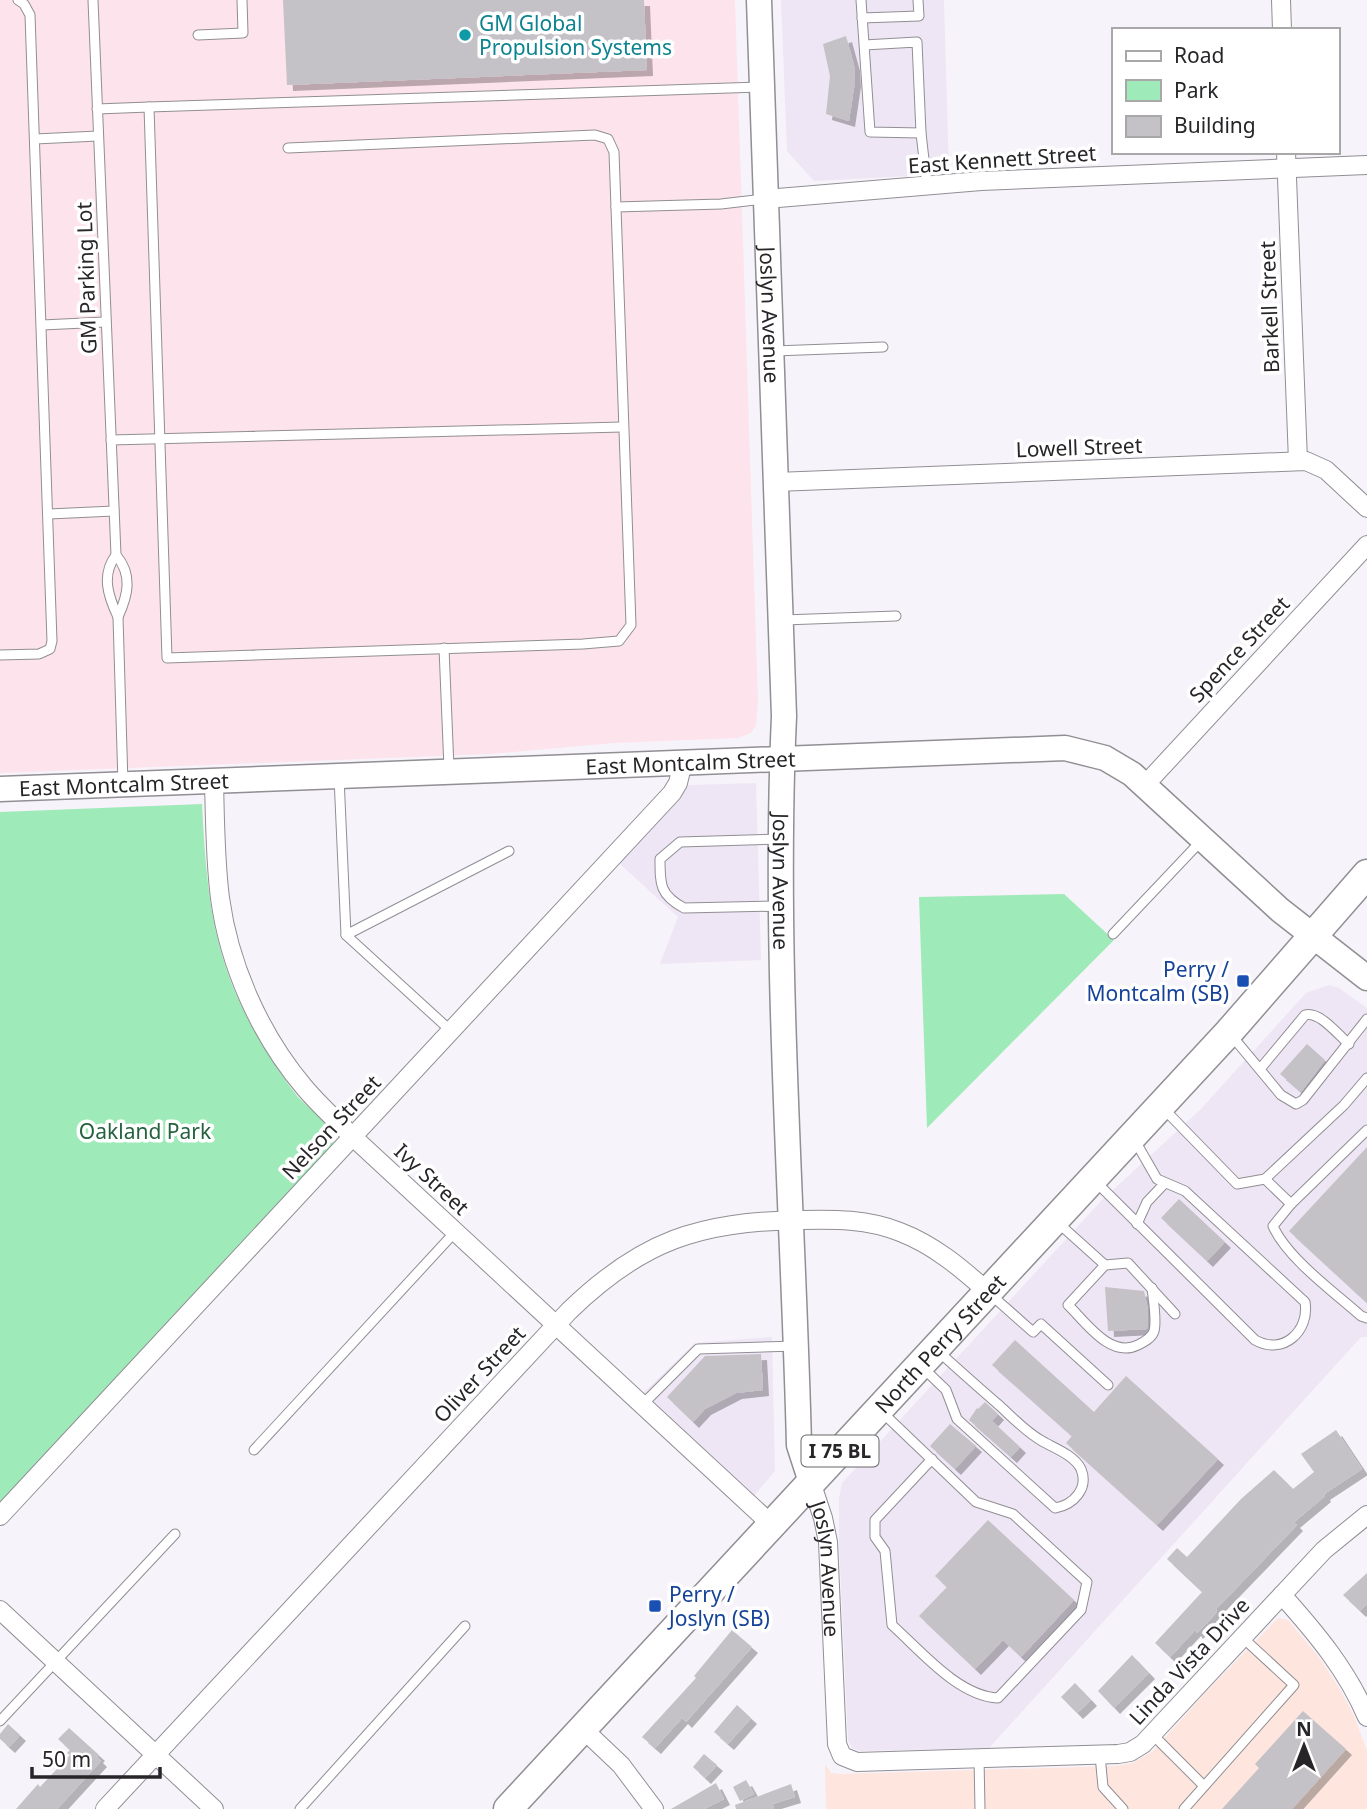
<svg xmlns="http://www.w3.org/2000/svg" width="1367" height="1809" viewBox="0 0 1367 1809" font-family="'Noto Sans',sans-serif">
	<defs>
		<filter id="shadow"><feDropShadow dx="6" dy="6" stdDeviation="0" flood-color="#0004"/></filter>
	</defs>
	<rect width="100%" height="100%" fill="#f7f3fa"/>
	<g fill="#eee6f4">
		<polygon points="781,0 944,0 949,174 814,181 787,151"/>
		<polygon points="756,783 761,960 660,964 678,917 619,863 689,785"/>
		<polygon points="1329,985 1339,988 1367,1008 1367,1337 1361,1337 989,1748 860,1751 852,1748 848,1740 839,1543 839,1498 842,1483 1102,1200 1201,1109 1306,993"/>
		<polygon points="772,1337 775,1471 754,1496 642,1394 695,1343"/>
	</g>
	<polygon fill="#fde3eb" points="0,0 735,0 758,703 756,725 751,733 738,738 614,743 490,754 0,773"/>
	<polygon fill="#fee5dd" points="1278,1618 1288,1620 1319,1657 1341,1691 1354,1716 1367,1751 1367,1809 826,1809 825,1764 831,1773 840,1774 1115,1766 1133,1763 1153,1751 1206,1692"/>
	<g fill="#9feab9">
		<path d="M 202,804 C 207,900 213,965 265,1049 C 275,1065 286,1082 298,1097 C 308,1108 325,1118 332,1131 C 336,1139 333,1145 328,1151 L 0,1502 L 0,812 Z"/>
		<polygon points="1064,894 1114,940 927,1128 919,897"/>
	</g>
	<g fill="#c4c1c7" filter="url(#shadow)">
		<polygon points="283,0 644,0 647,70 287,85"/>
		<polygon points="846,36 854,65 855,81 849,121 826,114 830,76 823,44"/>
		<polygon points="1307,1044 1325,1060 1301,1092 1280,1074"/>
		<polygon points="1367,1147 1367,1303 1289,1231"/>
		<polygon points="1179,1199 1225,1242 1207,1261 1161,1218"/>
		<polygon points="1105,1287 1144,1291 1148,1310 1147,1329 1108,1331"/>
		<polygon points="1015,1340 1094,1412 1126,1376 1218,1459 1157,1525 1066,1443 1072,1436 992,1365"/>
		<polygon points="761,1354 763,1390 736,1393 705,1409 693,1422 667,1397 705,1356"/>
		<polygon points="985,1402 998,1414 992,1421 1020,1447 1011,1457 969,1420 977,1408 978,1409"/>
		<polygon points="950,1424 976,1446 955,1469 930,1446"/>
		<polygon points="1336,1430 1362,1469 1324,1494 1325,1496 1294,1522 1297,1525 1216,1609 1217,1612 1197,1633 1195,1630 1170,1657 1155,1643 1202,1592 1167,1559 1177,1548 1187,1557 1241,1499 1274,1470 1293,1489 1314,1472 1301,1454"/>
		<polygon points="988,1520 1074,1600 1021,1657 1003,1640 975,1669 919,1616 947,1587 935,1576"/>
		<polygon points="1367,1573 1367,1604 1360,1611 1343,1595"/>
		<polygon points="732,1630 752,1647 686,1722 682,1718 655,1748 642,1737 696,1678 694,1676"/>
		<polygon points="1132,1655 1149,1673 1114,1708 1098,1691"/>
		<polygon points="1075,1683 1091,1700 1077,1713 1061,1697"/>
		<polygon points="737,1705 751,1718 728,1744 714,1732"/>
		<polygon points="1303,1711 1346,1749 1292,1809 1222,1809 1259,1768 1255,1764"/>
		<polygon points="8,1724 20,1735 9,1747 0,1739 0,1734"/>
		<polygon points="69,1728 99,1755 97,1757 101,1761 57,1809 16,1809 38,1784 40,1787 70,1755 67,1753 70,1750 58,1739"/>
		<polygon points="704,1754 717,1765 705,1778 693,1767"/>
		<polygon points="746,1780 754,1794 740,1801 733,1787"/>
		<polygon points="716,1783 724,1799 704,1809 671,1809"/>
		<polygon points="791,1784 795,1797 772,1804 774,1809 736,1809 735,1805"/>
	</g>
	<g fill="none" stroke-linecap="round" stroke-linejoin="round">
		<defs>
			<g id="lane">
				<path d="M 93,0 L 116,555 C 101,575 108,596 118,617 L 123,784"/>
				<polyline points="861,0 870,132 921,133 917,42 864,45"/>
				<polyline points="862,18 919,16 918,0"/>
				<polyline points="198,35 243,33 242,0"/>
				<polyline points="149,107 760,87"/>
				<polyline points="97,109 149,107 167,658 583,644 619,641 631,625 614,152 608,139 595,135 288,148"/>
				<polyline points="921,133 927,186"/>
				<polyline points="35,139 98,136"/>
				<polyline points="616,207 721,204 764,199"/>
				<polyline points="42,325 105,322"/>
				<polyline points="774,351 883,347"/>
				<polyline points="111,440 622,427"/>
				<polyline points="49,514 114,511"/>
				<path d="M 116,555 C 133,575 128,595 118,617"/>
				<polyline points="783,620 896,616"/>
				<polyline points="444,648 449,768"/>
				<polyline points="0,655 39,654 50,649 52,641 30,15 24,4 18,0"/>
				<polyline points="339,777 346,935 451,1031"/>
				<path d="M 780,839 L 680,842 L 660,859 C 660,885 660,895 684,908 L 780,906"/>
				<polyline points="1113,934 1202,840"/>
				<polyline points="346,935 509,851"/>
				<polyline points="1232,1036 1281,1095 1296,1104 1303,1100 1367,1019"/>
				<path d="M 1260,1069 L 1305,1015 C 1320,1011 1338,1035 1349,1044"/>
				<polyline points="1162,1107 1237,1184 1265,1179 1344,1105 1367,1078"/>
				<path d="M 1367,1130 L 1291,1204 L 1273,1226 C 1287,1258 1334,1292 1361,1316 L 1367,1318"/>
				<polyline points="1265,1179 1291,1204"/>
				<path d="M 1094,1180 L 1255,1340 C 1283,1356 1310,1331 1305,1302 L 1185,1191 L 1157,1179 L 1134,1139"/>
				<path d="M 1056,1221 L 1105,1265 L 1068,1305 C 1085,1321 1110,1359 1138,1345 C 1144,1342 1152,1338 1154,1331 C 1157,1321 1153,1298 1152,1288"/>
				<polyline points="1137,1224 1147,1202 1164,1184"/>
				<polyline points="1105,1265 1128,1263 1175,1314"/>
				<polyline points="989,1293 1033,1332 1041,1324 1108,1385"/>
				<path d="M 921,1366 L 946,1390 L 957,1419 L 1055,1508 C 1073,1505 1089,1489 1081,1469 C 1074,1455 1054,1448 1042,1441 C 1026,1432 1013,1418 1000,1406 C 979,1388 959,1370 939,1352"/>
				<polyline points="642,1405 698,1349 796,1346"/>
				<path d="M 883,1413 L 976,1502 L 1013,1514 L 1087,1582 L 1081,1610 L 998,1698 C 958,1696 921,1651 892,1625 L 885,1551 L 875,1537 L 875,1520 L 932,1459"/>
				<polyline points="254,1450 455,1232"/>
				<polyline points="0,1721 175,1534"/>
				<polyline points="1152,1734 1204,1786"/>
				<polyline points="1100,1755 1103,1787 1123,1809"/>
				<polyline points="979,1758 980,1809"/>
				<polyline points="300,1809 465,1626"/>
				<polyline points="1184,1809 1294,1685 1242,1637"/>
			</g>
			<g id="street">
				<polyline points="1281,0 1282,30"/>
				<polyline points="1286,152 1298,461"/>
				<polyline points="766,199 981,181 1367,165"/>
				<polyline points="776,482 1306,461 1326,470 1367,508"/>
				<path d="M 214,780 C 215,819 215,859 220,898 C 229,965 260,1035 304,1087 C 319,1105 336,1120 353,1137 L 772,1525"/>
				<polyline points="1145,785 1367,545"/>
				<path id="s1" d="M 811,1482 L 823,1518 L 828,1542 L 837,1744 L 842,1756 L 857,1762 L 1118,1754 L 1130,1752 L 1143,1744 L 1324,1550 L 1367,1515"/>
				<polyline points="0,1516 672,793 678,783 683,762"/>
				<path d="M 1282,1595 C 1316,1633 1347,1670 1367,1717"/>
				<polyline points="0,1610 214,1809"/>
				<polyline points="583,1729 621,1765 654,1809"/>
				<path d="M 105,1809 L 569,1311 C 642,1240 699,1222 800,1220 C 834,1219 868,1219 900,1232 C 934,1245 961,1268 988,1292"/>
			</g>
			<g id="secondary">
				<path id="s2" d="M 759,0 L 784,716 C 773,959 793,1202 799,1445 L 811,1482"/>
				<path id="s3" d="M 0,789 L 1065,748 L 1105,758 L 1132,774 L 1280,910 L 1367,978"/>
			</g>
			<g id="primary">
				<path id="s4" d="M 508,1809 L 1229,1032 L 1367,874"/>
			</g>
		</defs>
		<use href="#lane" stroke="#918e94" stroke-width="11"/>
		<use href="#street" stroke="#918e94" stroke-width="20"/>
		<use href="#secondary" stroke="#918e94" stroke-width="27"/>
		<use href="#primary" stroke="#918e94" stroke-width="31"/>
		<use href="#lane" stroke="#fff" stroke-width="9"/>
		<use href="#street" stroke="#fff" stroke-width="18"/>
		<use href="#secondary" stroke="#fff" stroke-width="24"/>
		<use href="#primary" stroke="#fff" stroke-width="28"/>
	</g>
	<circle fill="#0f9aa8" stroke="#fff" stroke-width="2.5" cx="465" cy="35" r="7"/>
	<g fill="#1a4fb4" stroke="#fff" stroke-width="2.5">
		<rect x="1236" y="974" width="14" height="14" rx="3.5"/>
		<rect x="648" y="1599" width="14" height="14" rx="3.5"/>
	</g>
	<g text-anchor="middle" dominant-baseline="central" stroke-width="7" stroke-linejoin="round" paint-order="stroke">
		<rect fill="#fff" stroke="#686668" stroke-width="2" x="801.5" y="1435.5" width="77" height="31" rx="5"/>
		<g font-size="19" font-weight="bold" fill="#272528">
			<text x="840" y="1451">I 75 BL</text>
		</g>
		<g font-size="21" fill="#0d838f" stroke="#fff" text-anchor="start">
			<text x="479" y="23">GM Global<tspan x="479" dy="24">Propulsion Systems</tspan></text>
		</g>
		<g font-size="21" fill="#272528" stroke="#fff">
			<text transform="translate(1002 159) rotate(-4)">East Kennett Street</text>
			<text transform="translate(86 278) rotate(-92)">GM Parking Lot</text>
			<text transform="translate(1269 307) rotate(-92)">Barkell Street</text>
			<text stroke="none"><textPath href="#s2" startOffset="315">Joslyn Avenue</textPath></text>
			<text transform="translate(1079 447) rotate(-2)">Lowell Street</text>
			<text transform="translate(1239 649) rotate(-47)">Spence Street</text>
			<text stroke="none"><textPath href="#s3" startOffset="691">East Montcalm Street</textPath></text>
			<text stroke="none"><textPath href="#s3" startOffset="124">East Montcalm Street</textPath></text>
			<text stroke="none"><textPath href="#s2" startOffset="882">Joslyn Avenue</textPath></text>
			<text transform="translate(331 1127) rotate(-47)">Nelson Street</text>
			<text transform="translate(432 1179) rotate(43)">Ivy Street</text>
			<text stroke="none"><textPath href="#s4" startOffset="635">North Perry Street</textPath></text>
			<text transform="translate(479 1374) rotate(-47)">Oliver Street</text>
			<text stroke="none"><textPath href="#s1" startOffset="89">Joslyn Avenue</textPath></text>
			<text transform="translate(1189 1661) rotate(-47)">Linda Vista Drive</text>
		</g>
		<g font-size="21" fill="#164399" stroke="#fff" text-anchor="end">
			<text x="1229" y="969">Perry /<tspan x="1229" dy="24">Montcalm (SB)</tspan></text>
			<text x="669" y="1594" text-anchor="start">Perry /<tspan x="669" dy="24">Joslyn (SB)</tspan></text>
		</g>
		<g font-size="21" fill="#24623e" stroke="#fff">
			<text x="145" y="1131">Oakland Park</text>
		</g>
	</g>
	<rect x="1112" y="28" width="228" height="126" fill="#ffffff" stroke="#a9a8a9" stroke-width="2"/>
	<rect x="1126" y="51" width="35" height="10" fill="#ffffff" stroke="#a9a8a9" stroke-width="2"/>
	<text x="1174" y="63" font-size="21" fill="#272528">Road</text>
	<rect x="1126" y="80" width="35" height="21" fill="#9feab9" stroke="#a9a8a9" stroke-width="2"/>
	<text x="1174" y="98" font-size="21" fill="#272528">Park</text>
	<rect x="1126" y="116" width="35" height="21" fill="#c4c1c7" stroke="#a9a8a9" stroke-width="2"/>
	<text x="1174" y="133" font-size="21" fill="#272528">Building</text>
	<g transform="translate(1304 1746)" stroke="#ffffff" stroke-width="5" paint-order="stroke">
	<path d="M0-5L12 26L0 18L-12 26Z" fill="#272528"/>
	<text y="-10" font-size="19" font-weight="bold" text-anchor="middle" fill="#272528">N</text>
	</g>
	<path d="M32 1767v10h128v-10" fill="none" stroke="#272528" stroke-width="3.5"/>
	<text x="42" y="1767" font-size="21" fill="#272528" stroke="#ffffff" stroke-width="5" paint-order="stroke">50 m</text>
</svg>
